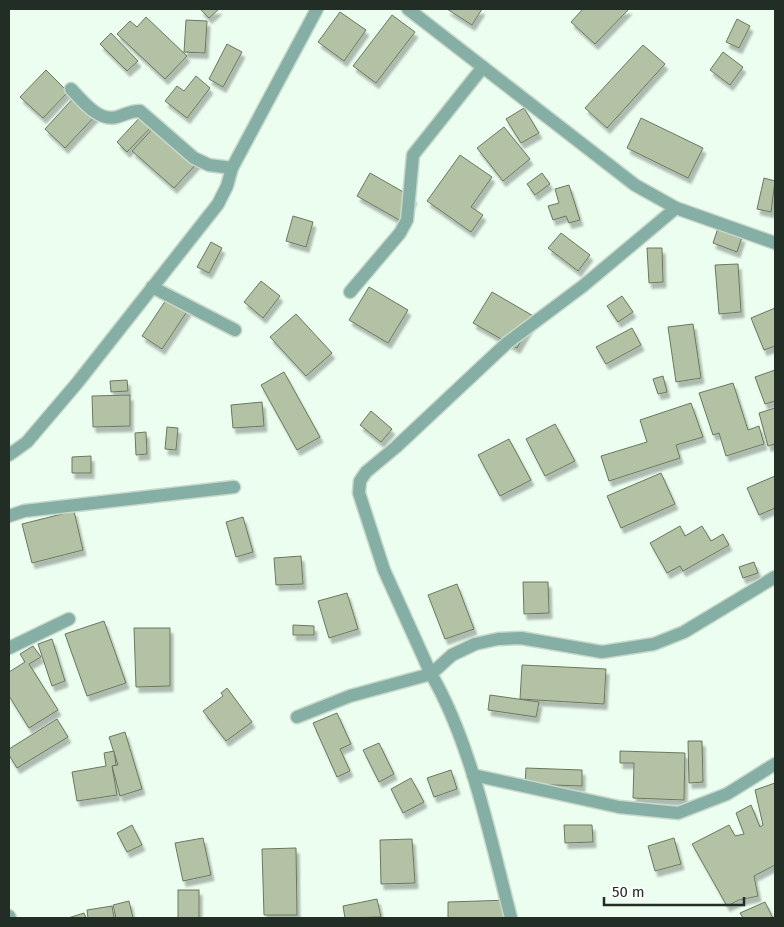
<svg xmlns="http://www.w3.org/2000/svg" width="784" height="927" viewBox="0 0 784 927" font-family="'Fira Sans',sans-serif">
	<defs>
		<filter id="shadow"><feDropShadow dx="3" dy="5.5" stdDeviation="1" flood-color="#0004"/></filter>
	</defs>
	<rect width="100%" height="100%" fill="#ecfef0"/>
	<g fill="#b3c2a4" stroke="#6a785d" filter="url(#shadow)">
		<polygon points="200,9 219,9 209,18"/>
		<polygon points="447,9 482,9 472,25"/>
		<polygon points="583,9 629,9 595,44 571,22"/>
		<polygon points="340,12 366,30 344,61 318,42"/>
		<polygon points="392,15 415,32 376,83 353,66"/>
		<polygon points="146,17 187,56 165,79 117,34 130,21 137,27"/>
		<polygon points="737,19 750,26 739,48 726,42"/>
		<polygon points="186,20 207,21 205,53 184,52"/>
		<polygon points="111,33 138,61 127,71 100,44"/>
		<polygon points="227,44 242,52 223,87 209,79"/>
		<polygon points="643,45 665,64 607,128 585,108"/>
		<polygon points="723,52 743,67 730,85 710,70"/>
		<polygon points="46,70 68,92 43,118 20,97"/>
		<polygon points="196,76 210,88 187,118 165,101 177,86 184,91"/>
		<polygon points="78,93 99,112 65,148 45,129"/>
		<polygon points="524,108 539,133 521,143 506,119"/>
		<polygon points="144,113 155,123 127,152 117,142"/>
		<polygon points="641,118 703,148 688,178 627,148"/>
		<polygon points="158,123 199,161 174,188 132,151"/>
		<polygon points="504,127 530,159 503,181 477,148"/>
		<polygon points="460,155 492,177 471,207 483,215 471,232 427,201"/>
		<polygon points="370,173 414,198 401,221 357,196"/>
		<polygon points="542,173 550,184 535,195 527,184"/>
		<polygon points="764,178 775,181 771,212 757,209"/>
		<polygon points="569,185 580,220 569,223 566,216 553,220 548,206 559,203 555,189"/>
		<polygon points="293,216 313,222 306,247 286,241"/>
		<polygon points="718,228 742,237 737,252 713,243"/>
		<polygon points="561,233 590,255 578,271 548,248"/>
		<polygon points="211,242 222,248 209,273 197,267"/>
		<polygon points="647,248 662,248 663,282 649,283"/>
		<polygon points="738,264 741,312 719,314 715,265"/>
		<polygon points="261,281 280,296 263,318 244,302"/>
		<polygon points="369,287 408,310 388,343 349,320"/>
		<polygon points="172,291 192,304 162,349 142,336"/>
		<polygon points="492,292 535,317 517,348 473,323"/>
		<polygon points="622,296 633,312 618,322 607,306"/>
		<polygon points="775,308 775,346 764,350 751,318"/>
		<polygon points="296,314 332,353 306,376 270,337"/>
		<polygon points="693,324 701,378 676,382 668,327"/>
		<polygon points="632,328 641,345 606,364 596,347"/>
		<polygon points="775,370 775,401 765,404 755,377"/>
		<polygon points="284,372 320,437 297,450 261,385"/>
		<polygon points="663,376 667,392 658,394 653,379"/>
		<polygon points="127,380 128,391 111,392 110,381"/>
		<polygon points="733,383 748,430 759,426 764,444 726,456 719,433 713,435 699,393"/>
		<polygon points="130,395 130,426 93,427 92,396"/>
		<polygon points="262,402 264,426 233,428 231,405"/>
		<polygon points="691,403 703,437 676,445 680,458 609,481 601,456 647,442 640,420"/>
		<polygon points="775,408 775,444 768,446 759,413"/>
		<polygon points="371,411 392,429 381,442 360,425"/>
		<polygon points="555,424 575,461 545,476 526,439"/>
		<polygon points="167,427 178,428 176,450 165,449"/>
		<polygon points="146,432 147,454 136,455 135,433"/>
		<polygon points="509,439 531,480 500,496 478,455"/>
		<polygon points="91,456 91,473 72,473 72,457"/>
		<polygon points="661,473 675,504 621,528 607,496"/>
		<polygon points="775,476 775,508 759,515 747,488"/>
		<polygon points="74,511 83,550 32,563 22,524"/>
		<polygon points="243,517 253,552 236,557 226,522"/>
		<polygon points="680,526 685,536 702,526 711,541 723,534 729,545 683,571 680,566 667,573 650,543"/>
		<polygon points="301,556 303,584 276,585 274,558"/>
		<polygon points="754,562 758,573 743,578 739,567"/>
		<polygon points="523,582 548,582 549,613 524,614"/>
		<polygon points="457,584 474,629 445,639 428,595"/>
		<polygon points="347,593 358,629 329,638 318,601"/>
		<polygon points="104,621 126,683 87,696 65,634"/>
		<polygon points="293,625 314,626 314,635 293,635"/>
		<polygon points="134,628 170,628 170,686 136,687"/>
		<polygon points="52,639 65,681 52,686 38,644"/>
		<polygon points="33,646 41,657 29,664 58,710 29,728 9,696 9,672 25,662 20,654"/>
		<polygon points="522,665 606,669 604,704 520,699"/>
		<polygon points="227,688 252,722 226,741 203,711 223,696 221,693"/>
		<polygon points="490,695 539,702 536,717 488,710"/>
		<polygon points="337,713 351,744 340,749 350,771 337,777 313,723"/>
		<polygon points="57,719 68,737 17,768 9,755 9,749"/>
		<polygon points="125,732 142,789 120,796 112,766 118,765 109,737"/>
		<polygon points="688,741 702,741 703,782 689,783"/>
		<polygon points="379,743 394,774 379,782 363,750"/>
		<polygon points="114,751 116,765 112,766 117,795 77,801 72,772 106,766 104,753"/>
		<polygon points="620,751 685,753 684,800 633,798 634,763 620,763"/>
		<polygon points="526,768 582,770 582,786 525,784"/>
		<polygon points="451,770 457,789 434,797 427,778"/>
		<polygon points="411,778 424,802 403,813 391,789"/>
		<polygon points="775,783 775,865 754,876 758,896 739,900 727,906 692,844 729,825 735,836 744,834 736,813 751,805 760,827 763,825 755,790"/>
		<polygon points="132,825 142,845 127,852 117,833"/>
		<polygon points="564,825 592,825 593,842 565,843"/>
		<polygon points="203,838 211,875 183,881 175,843"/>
		<polygon points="674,838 681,864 655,871 648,846"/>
		<polygon points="412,839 415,883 381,884 380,840"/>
		<polygon points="296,848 297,915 264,915 262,849"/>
		<rect x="178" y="890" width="21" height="28"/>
		<polygon points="377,899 381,917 345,918 343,906"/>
		<polygon points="510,900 510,918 448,918 448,902"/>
		<polygon points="129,901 133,918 116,918 113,905"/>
		<polygon points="765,902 773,918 743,918 740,913"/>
		<polygon points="112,906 114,918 88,918 87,910"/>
		<polygon points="84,913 86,918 68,918"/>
	</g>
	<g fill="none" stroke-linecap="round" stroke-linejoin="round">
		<defs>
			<g id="minor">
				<polyline points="408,9 635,185 676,208 775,243"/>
				<path d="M 71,89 C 83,101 98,122 117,117 C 126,114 131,111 140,111 L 194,158 L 209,165 L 232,168"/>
				<polyline points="152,287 235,330"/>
				<polyline points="350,292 400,233 407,220 413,155 483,67"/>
				<polyline points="9,455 27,442 78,382 218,204 227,186 232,168 317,9"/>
				<polyline points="9,516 24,511 234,487"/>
				<polyline points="9,648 69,619"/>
				<polyline points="297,717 350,696 431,674 384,570 359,493 360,481 366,472 396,447 507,343 583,286 676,208"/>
				<polyline points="473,775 619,807 678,813 727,794 775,764"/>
				<polyline points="9,916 10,918"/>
				<path d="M 511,918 C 491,841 471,742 431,674 L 452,655 L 475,644 L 498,639 L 521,638 L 602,652 L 654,644 L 684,632 L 775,577"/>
			</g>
		</defs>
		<use href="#minor" stroke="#c8d8cb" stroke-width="15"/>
		<use href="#minor" stroke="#85afa4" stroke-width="12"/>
	</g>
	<rect width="784" height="927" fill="none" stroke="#222d25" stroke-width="20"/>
	<path d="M604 897v8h140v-8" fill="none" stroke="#222d25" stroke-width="2.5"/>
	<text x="612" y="897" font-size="15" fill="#222d25" stroke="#ffffff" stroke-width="4" paint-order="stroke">50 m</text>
</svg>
